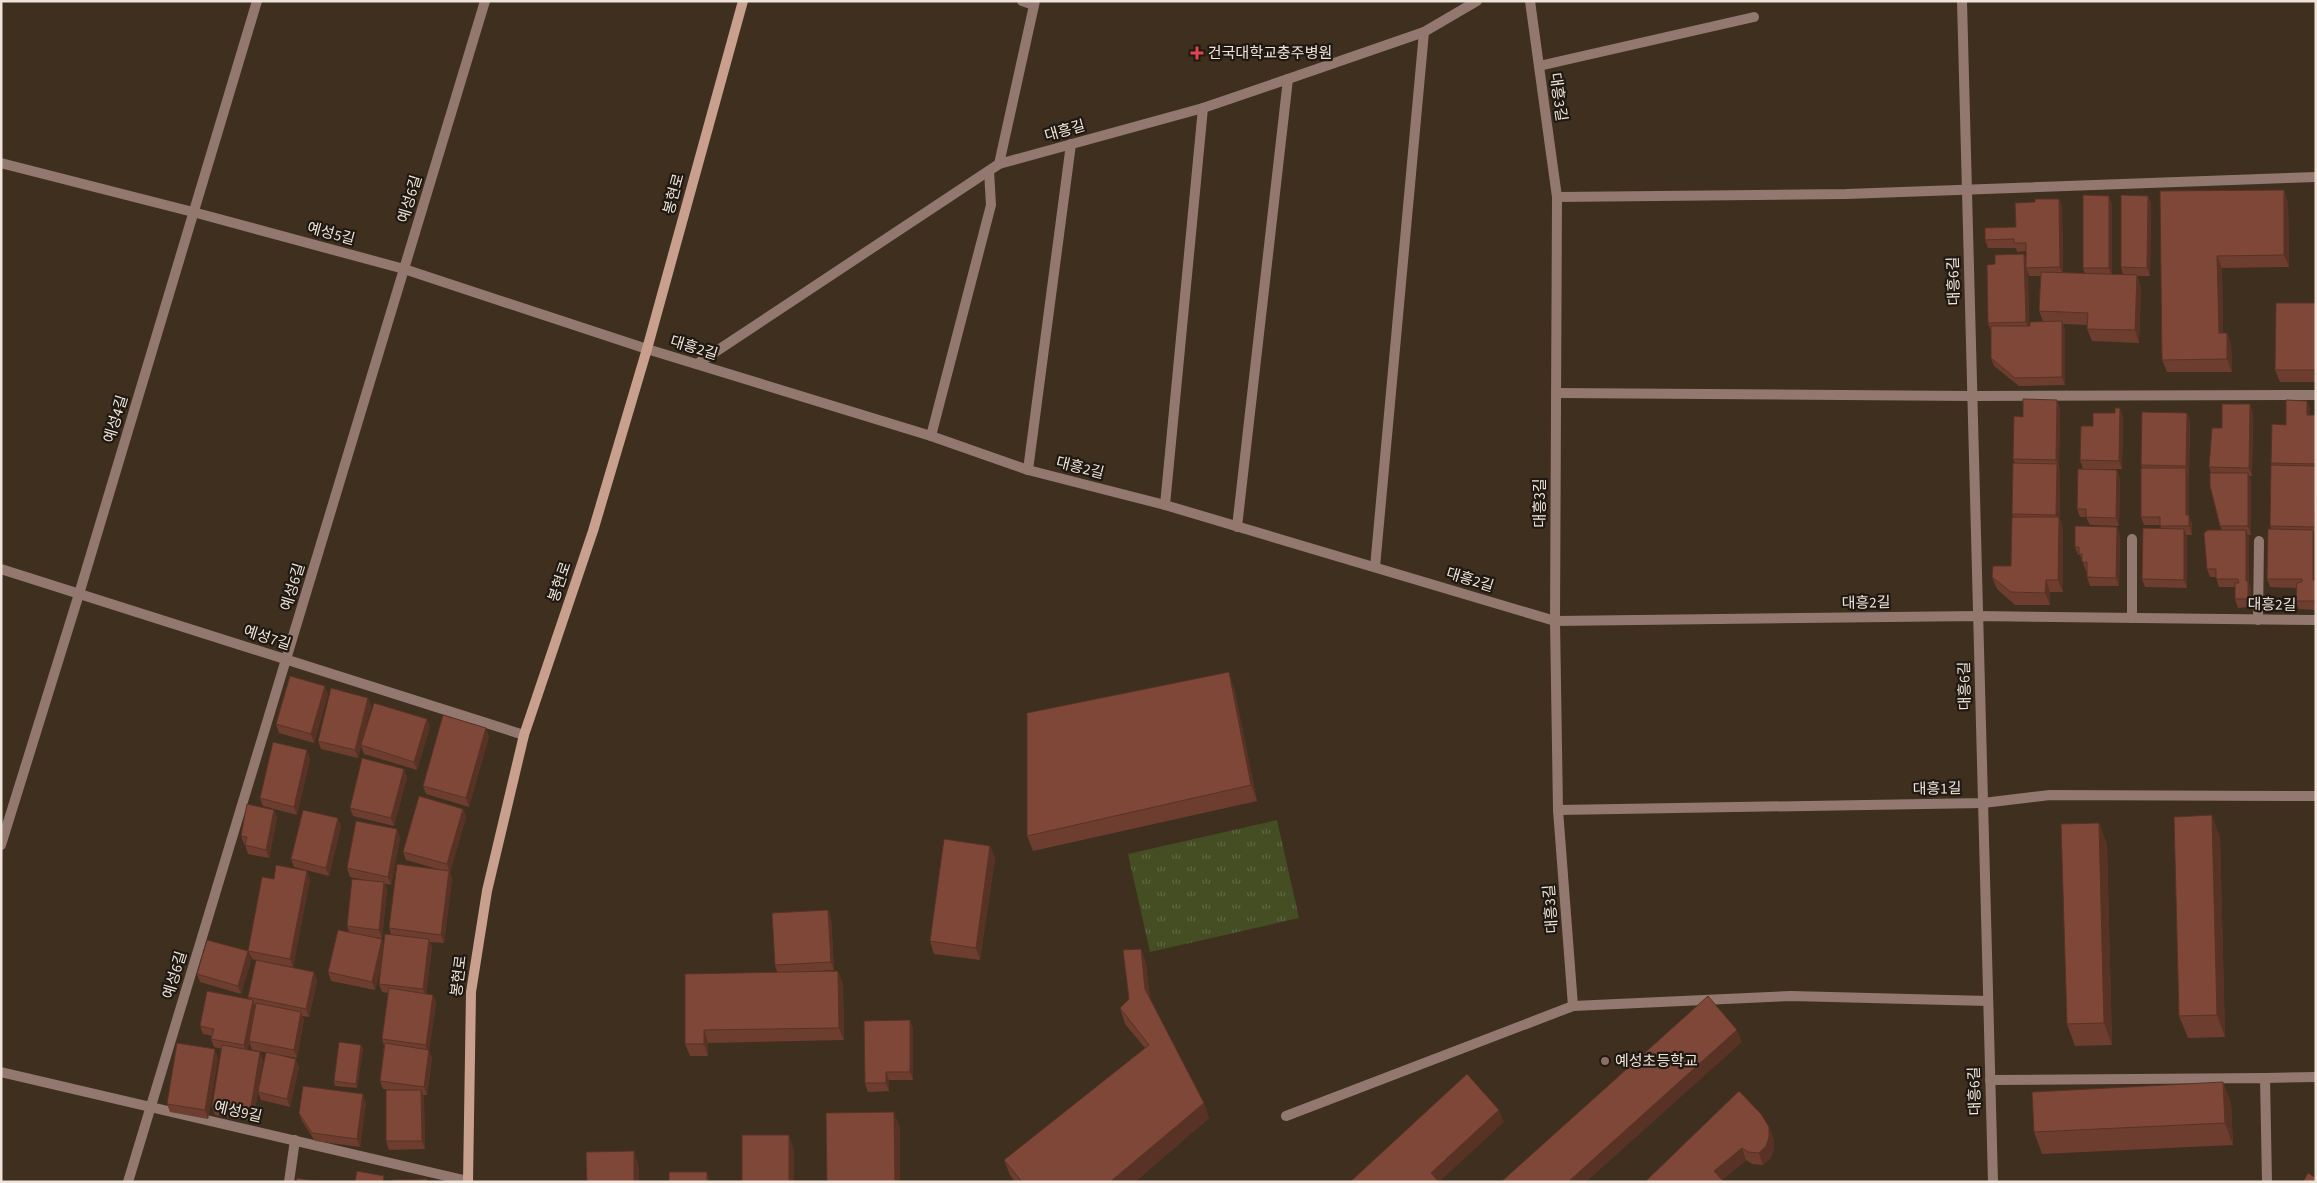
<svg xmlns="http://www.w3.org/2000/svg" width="2317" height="1183" viewBox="0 0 2317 1183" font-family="'Source Sans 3','Noto Sans KR',sans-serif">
	<defs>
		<pattern id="park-tufts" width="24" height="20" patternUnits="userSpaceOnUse" patternTransform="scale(1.25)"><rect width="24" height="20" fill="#454e22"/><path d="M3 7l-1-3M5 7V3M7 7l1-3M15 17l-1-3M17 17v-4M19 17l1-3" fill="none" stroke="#606742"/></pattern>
	</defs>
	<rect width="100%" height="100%" fill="#3e2f1f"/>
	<polygon fill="url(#park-tufts)" points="1277,820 1299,918 1150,952 1128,854"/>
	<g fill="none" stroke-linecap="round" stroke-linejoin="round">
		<g stroke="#92786e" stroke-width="10">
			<polyline points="1539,66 1754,17"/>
			<polyline points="2132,618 2132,539"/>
			<polyline points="2258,620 2259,541"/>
			<polyline points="2265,1078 2316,1077"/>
			<polyline points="1990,1080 2265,1078 2267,1182"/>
			<polyline points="289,1182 295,1140"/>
		</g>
		<g stroke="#92786e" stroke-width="10">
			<polyline points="1022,1 1034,5"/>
			<polyline points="1530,1 1557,197 1555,621 1558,810 1573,1006"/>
			<polyline points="1962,1 1993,1182"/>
			<polyline points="1,163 193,212 404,269 647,349 931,436 1028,470 1165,505 1555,621 1978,616 2316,620"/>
			<polyline points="999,164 1035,1"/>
			<polyline points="1557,197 1846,194 2316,177"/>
			<polyline points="697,364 999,164 1203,108 1288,79 1424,32 1477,1"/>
			<polyline points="1556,393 1972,396 2316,395"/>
			<polyline points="931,436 991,205 989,171"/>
			<polyline points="1028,470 1071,144"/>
			<polyline points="1165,505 1203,108"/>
			<polyline points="1237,527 1288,79"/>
			<polyline points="1375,567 1424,32"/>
			<polyline points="1,569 524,735"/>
			<polyline points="1558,810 1983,803 2050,795 2316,796"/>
			<polyline points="1,845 79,594 257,1"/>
			<polyline points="1,1072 468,1181"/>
			<polyline points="1286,1116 1573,1006 1791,996 1988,1001"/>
			<polyline points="128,1182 485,1"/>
		</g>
		<polyline stroke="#c9a08e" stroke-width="10" points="468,1182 471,992 487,891 524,735 593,531 647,349 743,1"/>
	</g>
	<g fill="#6d3d2f" fill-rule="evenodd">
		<polygon points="2160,191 2288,202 2289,267 2222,268 2223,333 2227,333 2231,345 2232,372 2167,372 2162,360"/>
		<path d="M 2148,196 L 2151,204 L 2150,276 L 2137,276 L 2141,288 L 2139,343 L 2092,341 L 2087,329 L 2087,325 L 2063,324 L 2065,330 L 2065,385 L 2019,386 L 1994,366 L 1991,358 L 1991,331 L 1988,323 L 1995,264 L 2026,258 L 2026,251 L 2017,252 L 2016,248 L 1988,248 L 1985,240 L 2016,227 L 2035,202 L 2059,199 L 2062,207 L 2063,273 L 2085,274 L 2083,268 L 2112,204 L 2112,275 L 2123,275 L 2121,267 ZM 2028,272 L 2029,276 L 2041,276 L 2039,311 L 2043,321 L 2029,326 Z"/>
		<polygon points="2316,303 2316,382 2280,382 2275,370"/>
		<polygon points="2307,401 2310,409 2310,415 2316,415 2316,610 2299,609 2296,601 2296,588 2270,587 2267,579 2271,529 2270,526 2272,465 2271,463 2286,425"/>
		<polygon points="2060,408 2059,468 2060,472 2060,519 2063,530 2063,592 2050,592 2050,605 2015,605 1997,589 1992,577 2011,566 2013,517 2012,514 2015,463 2013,459 2023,417"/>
		<polygon points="2253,412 2252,476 2249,476 2251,481 2251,535 2248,535 2249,538 2249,584 2251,589 2251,607 2238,608 2235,599 2235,587 2219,587 2216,577 2210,577 2207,569 2222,530 2220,526 2211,473 2209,467 2222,428"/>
		<polygon points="2187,413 2190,421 2189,474 2188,474 2189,476 2189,516 2192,524 2192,535 2186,535 2187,537 2187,588 2145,587 2142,579 2161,529 2160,525 2144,525 2141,517 2142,468 2141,465"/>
		<polygon points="2123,417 2122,469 2083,469 2080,460 2093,426"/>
		<polygon points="2120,478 2119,526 2090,525 2086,517 2080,517 2077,509"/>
		<polygon points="2120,535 2119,586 2090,586 2087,577 2087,571 2086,571 2080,555 2078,555 2075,547"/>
		<polygon points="1234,688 1257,801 1033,851 1027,836"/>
		<polygon points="328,694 314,743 279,733 276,724"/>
		<polygon points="368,698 371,706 362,741 427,719 430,727 417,770 364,754 361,746 358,758 321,749 318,741"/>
		<polygon points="489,736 469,807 426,794 423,786"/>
		<polygon points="310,759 297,815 263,806 260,798"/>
		<polygon points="407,777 394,826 353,816 350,808"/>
		<polygon points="463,809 466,817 450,872 452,879 444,943 430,942 432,947 426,994 433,995 436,1003 429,1051 432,1058 427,1095 423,1095 424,1098 425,1149 389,1150 386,1141 391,1090 383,1089 380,1081 384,1046 382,1039 388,993 382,992 379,984 382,961 375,990 331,981 328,972 349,932 347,926 365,880 350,877 347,868 397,829 400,838 391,885 385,884 387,890 382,938 371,937 384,945 391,934 389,928 441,870 406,860 403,852"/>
		<polygon points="274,810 277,818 269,858 248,854 245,845 244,844 241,836"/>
		<polygon points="2099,823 2107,845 2112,1045 2075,1046 2067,1024"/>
		<polygon points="341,826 329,876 294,867 291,859"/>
		<polygon points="2220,837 2225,1037 2188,1038 2179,1016"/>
		<polygon points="990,846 995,858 980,960 934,954 930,941"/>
		<polygon points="274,879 310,879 293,967 261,961 317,981 309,1017 302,1016 304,1020 297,1058 252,1050 249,1042 248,1050 263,1060 259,1084 299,1067 290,1107 261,1100 258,1092 253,1121 215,1115 212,1106 222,1049 214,1047 211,1039 212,1036 203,1034 200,1026 249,999 248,997 256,960 252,959 248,951"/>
		<polygon points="831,918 834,970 808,972 843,983 844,1040 708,1043 708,1056 690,1056 685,1044 777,972 775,965"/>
		<polygon points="1141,949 1146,964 1150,999 1209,1118 1135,1182 1015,1182 1010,1175 1004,1160 1145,1048 1125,1024 1120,1008 1129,999"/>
		<polygon points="251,960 241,994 200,982 197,974"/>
		<polygon points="910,1020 913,1029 913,1080 889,1080 889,1091 868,1092 865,1083"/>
		<polygon points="361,1045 363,1049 357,1088 335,1086 334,1081"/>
		<polygon points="218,1058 208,1119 170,1112 167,1104"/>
		<polygon points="2223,1082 2231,1104 2233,1145 2042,1154 2034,1132"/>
		<polygon points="1739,1091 1774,1139 1774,1149 1770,1159 1763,1165 1752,1164 1746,1160 1722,1180 1645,1182"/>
		<polygon points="366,1102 360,1147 315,1141 302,1121 299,1113"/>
	</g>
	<g fill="#593226">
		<polygon points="2284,190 2288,202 2289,267 2284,255"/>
		<polygon points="2109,196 2112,204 2112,277 2109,268"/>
		<polygon points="2148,196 2151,204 2150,276 2147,268"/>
		<polygon points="2059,199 2062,207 2063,275 2060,267"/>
		<polygon points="2024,254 2027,263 2026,268 2028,272 2029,330 2026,322"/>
		<polygon points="2217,256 2222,268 2223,345 2219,333"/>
		<polygon points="2137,275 2141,288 2139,343 2135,330"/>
		<polygon points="2062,321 2065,330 2065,385 2062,377"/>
		<polygon points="2227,333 2231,345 2232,372 2227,359"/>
		<polygon points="2057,400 2060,408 2059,468 2056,460"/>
		<polygon points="2307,401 2310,409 2310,423 2307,415"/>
		<polygon points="2250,404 2253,412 2252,476 2249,468"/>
		<polygon points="2120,408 2123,417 2122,469 2119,461"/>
		<polygon points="2187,413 2190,421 2189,474 2186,466"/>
		<polygon points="2057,464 2060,472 2060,519 2063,530 2063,592 2058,580 2059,521 2056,515"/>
		<polygon points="2186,468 2189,476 2189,516 2192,524 2192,535 2186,515"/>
		<polygon points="2117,470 2120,478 2119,526 2116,518"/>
		<polygon points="2248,473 2251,481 2251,535 2248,526"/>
		<polygon points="2117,527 2120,535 2119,586 2116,578"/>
		<polygon points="2184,529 2187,537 2187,588 2184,580"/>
		<polygon points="2246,530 2249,538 2249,584 2251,589 2251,607 2248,599 2246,581"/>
		<polygon points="2313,530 2316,537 2316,588 2313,580"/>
		<polygon points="2046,580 2050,592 2050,605 2045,593"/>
		<polygon points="1229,672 1234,688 1257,801 1251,785"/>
		<polygon points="325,686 328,694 314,743 311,734"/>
		<polygon points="368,698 371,706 358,758 355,750"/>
		<polygon points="427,719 430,727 417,770 414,762"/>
		<polygon points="486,728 489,736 469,807 466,798"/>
		<polygon points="307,750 310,759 297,815 294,807"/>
		<polygon points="404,769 407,777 394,826 391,818"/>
		<polygon points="463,809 466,817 450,873 447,864"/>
		<polygon points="274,810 277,818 269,858 266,850"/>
		<polygon points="2212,815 2220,837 2225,1037 2217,1015"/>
		<polygon points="338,818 341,826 329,876 326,868"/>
		<polygon points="2099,823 2107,845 2112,1045 2104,1023"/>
		<polygon points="397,829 400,838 391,885 388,877"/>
		<polygon points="990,846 995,858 980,960 976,948"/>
		<polygon points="307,871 310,879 293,967 290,959"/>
		<polygon points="449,871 452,879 444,943 441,935"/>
		<polygon points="384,882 387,890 382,938 379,930"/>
		<polygon points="828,910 831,918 834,970 831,962"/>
		<polygon points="382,939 385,948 375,990 372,982"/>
		<polygon points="429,939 432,947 426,997 423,989"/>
		<polygon points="1141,949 1146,964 1151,1005 1145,989"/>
		<polygon points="248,951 251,960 241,994 238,986"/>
		<polygon points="838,971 843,983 844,1040 839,1028"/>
		<polygon points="314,972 317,981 309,1017 306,1009"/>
		<polygon points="433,995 436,1003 429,1051 432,1058 427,1095 424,1087 428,1052 426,1045"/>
		<polygon points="253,1000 256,1008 247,1053 244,1045"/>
		<polygon points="301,1012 304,1020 297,1058 294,1050"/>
		<polygon points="910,1020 913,1029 913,1080 910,1072"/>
		<polygon points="704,1030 708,1043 708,1056 704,1044"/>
		<polygon points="1737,1030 1742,1042 1586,1182 1568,1182"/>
		<polygon points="361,1045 363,1049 357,1088 356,1084"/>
		<polygon points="215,1049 218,1058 208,1119 205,1110"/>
		<polygon points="260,1052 263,1060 253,1121 250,1113"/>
		<polygon points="296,1059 299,1067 290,1107 287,1099"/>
		<polygon points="886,1072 889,1080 889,1091 886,1083"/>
		<polygon points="2223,1082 2231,1104 2233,1145 2225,1123"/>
		<polygon points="421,1090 424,1098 425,1149 422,1141"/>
		<polygon points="363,1094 366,1102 360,1147 357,1139"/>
		<polygon points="1204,1103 1209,1118 1135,1182 1110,1182"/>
		<polygon points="1499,1110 1504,1122 1439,1182 1431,1173"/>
		<polygon points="894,1112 900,1128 900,1182 895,1182"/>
		<polygon points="1769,1127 1774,1139 1774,1149 1770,1159 1763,1165 1759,1153"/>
		<polygon points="789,1135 794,1150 794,1182 789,1182"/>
		<polygon points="1742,1148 1746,1160 1720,1182 1714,1171"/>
		<polygon points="634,1151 639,1167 639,1182 634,1182"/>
		<polygon points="707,1172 710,1182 707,1182"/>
	</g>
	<g fill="#7f4737" stroke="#593226">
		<polygon points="2284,190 2284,255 2217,256 2219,333 2227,333 2227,359 2162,360 2160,191"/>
		<polygon points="2083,195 2109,196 2109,268 2083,268"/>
		<polygon points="2121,195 2148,196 2147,268 2121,267"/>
		<polygon points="2035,199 2059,199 2060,267 2026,268 2026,243 2014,243 2014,239 1985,240 1985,228 2016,227 2015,203 2035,202"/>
		<polygon points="2024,254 2026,322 1988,323 1987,265 1995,264 1995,255"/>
		<polygon points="2041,272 2137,275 2135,330 2087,329 2088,313 2039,311"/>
		<polygon points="2276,303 2316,303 2316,370 2275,370"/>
		<polygon points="2062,321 2062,377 2015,378 1991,358 1991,326 2030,326 2030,322"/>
		<polygon points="2023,399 2057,400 2056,460 2013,459 2014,416 2023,417"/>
		<polygon points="2286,400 2307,401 2307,415 2316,415 2316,464 2271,463 2272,424 2286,425"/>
		<polygon points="2222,404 2250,404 2249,468 2209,467 2212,428 2222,428"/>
		<polygon points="2115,408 2120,408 2119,461 2080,460 2081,426 2093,426 2093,413 2115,413"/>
		<polygon points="2142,412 2187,413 2186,466 2141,465"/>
		<polygon points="2013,463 2057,464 2056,515 2012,514"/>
		<polygon points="2271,465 2316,466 2315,527 2270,526"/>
		<polygon points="2141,468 2186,468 2186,515 2189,515 2189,526 2160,526 2160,517 2141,517"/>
		<polygon points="2078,469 2117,470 2116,518 2086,517 2086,509 2077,509"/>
		<polygon points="2210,473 2248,473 2248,526 2220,526 2210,486"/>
		<polygon points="2012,517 2059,517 2058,580 2046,580 2045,593 2011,592 1992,577 1993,566 2011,566"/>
		<polygon points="2075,526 2117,527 2116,578 2087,577 2087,562 2082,562 2082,554 2079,554 2079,547 2075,547"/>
		<polygon points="2143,528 2184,529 2184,580 2142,579"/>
		<polygon points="2268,529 2313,530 2313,580 2316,580 2316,601 2296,601 2297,583 2302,582 2302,579 2267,579"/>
		<polygon points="2208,530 2246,530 2246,581 2248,581 2248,599 2235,599 2235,583 2239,583 2238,579 2216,579 2216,569 2207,569 2204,533"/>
		<polygon points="1229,672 1251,785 1027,836 1027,713"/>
		<polygon points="290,676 325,686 311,734 276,724"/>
		<polygon points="331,688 368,698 355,750 318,741"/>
		<polygon points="374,703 427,719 414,762 361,745"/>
		<polygon points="443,715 486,728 466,798 423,786"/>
		<polygon points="273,742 307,750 294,807 260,798"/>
		<polygon points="362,758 404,769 391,818 350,808"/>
		<polygon points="419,796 463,809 447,864 403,852"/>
		<polygon points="247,804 274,810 266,850 245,845 247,837 241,836"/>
		<polygon points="303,810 338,818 326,868 291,859"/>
		<polygon points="2212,815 2217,1015 2179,1016 2174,817"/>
		<polygon points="356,821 397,829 388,877 347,868"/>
		<polygon points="2099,823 2104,1023 2067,1024 2061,824"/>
		<polygon points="944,839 990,846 976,948 930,941"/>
		<polygon points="397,864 449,871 441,935 389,928"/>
		<polygon points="276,865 307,871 290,959 248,951 262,877 274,879"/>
		<polygon points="352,879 384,882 379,930 347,926"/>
		<polygon points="828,910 831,962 775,965 772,913"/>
		<polygon points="338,930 382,939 372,982 328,972"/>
		<polygon points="385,934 429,939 423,989 379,984"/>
		<polygon points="207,940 248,951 238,986 197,974"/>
		<polygon points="1141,949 1145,989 1204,1103 1110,1182 1022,1182 1004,1160 1149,1045 1120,1008 1129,999 1123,950"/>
		<polygon points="256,960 314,972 306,1009 248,997"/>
		<polygon points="838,971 839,1028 704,1030 704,1044 685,1044 685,974"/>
		<polygon points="389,988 433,995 426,1045 382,1039"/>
		<polygon points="207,991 253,1000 244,1045 211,1039 214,1029 200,1026"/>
		<polygon points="1708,996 1737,1030 1568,1182 1501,1182"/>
		<polygon points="256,1003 301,1012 294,1050 249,1041"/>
		<polygon points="910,1020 910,1072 886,1072 886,1083 865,1083 864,1021"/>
		<polygon points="339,1042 361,1045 356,1084 334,1081"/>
		<polygon points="177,1043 215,1049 205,1110 167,1104"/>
		<polygon points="385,1043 429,1050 424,1087 380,1081"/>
		<polygon points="222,1045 260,1052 250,1113 212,1106"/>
		<polygon points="266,1052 296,1059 287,1099 258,1092"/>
		<polygon points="1467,1074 1499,1110 1431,1173 1439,1182 1350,1182"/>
		<polygon points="2223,1082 2225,1123 2034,1132 2032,1092"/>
		<polygon points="303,1086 363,1094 357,1139 312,1133 299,1113"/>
		<polygon points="386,1090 421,1090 422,1141 386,1141"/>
		<polygon points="1739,1091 1761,1114 1769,1127 1769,1137 1766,1146 1759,1153 1748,1152 1742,1148 1714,1171 1724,1182 1645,1182"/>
		<polygon points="894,1112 895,1182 827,1182 826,1113"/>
		<rect x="742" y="1135" width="47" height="47"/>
		<polygon points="634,1151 634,1182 587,1182 586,1152"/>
		<polygon points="357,1171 384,1176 383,1182 355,1182"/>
		<rect x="669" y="1172" width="38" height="10"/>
		<polygon points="2308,1173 2316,1178 2316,1182 2303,1182"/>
		<polygon points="297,1178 320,1182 296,1182"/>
		<polygon points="427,1179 427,1182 392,1182 392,1180"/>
	</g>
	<path fill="#e0444e" stroke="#201912" stroke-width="2" d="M1194.5 45.5h5v5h5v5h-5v5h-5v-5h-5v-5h5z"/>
	<circle fill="#8d6e63" stroke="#201912" stroke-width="2" cx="1605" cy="1061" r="5"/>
	<g text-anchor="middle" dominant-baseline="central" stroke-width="4.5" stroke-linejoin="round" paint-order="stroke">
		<g font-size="15" fill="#eee4da" stroke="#201912" text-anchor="start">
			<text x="1208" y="53">건국대학교충주병원</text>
			<text x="1615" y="1061">예성초등학교</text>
		</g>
		<g font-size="15" fill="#eee4da" stroke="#201912">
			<text transform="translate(1558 97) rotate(82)">대흥3길</text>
			<text transform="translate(1065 131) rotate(-16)">대흥길</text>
			<text transform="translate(674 194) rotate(-75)">봉현로</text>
			<text transform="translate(410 199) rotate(-73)">예성6길</text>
			<text transform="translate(331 234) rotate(15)">예성5길</text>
			<text transform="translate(1954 281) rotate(-92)">대흥6길</text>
			<text transform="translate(694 348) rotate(17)">대흥2길</text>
			<text transform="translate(116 419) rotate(-73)">예성4길</text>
			<text transform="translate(1080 468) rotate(14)">대흥2길</text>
			<text transform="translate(1540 503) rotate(-90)">대흥3길</text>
			<text transform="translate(1470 580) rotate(17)">대흥2길</text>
			<text transform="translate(560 582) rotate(-71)">봉현로</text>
			<text transform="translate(293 587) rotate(-73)">예성6길</text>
			<text transform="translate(1866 603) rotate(-1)">대흥2길</text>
			<text transform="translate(2272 605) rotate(1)">대흥2길</text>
			<text transform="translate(267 638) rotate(18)">예성7길</text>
			<text transform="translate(1965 686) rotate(-91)">대흥6길</text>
			<text transform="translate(1937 789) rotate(-1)">대흥1길</text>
			<text transform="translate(1551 909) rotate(-94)">대흥3길</text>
			<text transform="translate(175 975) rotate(-73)">예성6길</text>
			<text transform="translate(459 976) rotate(-83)">봉현로</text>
			<text transform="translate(1975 1091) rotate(-92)">대흥6길</text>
			<text transform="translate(238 1112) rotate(13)">예성9길</text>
		</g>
	</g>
	<rect width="2317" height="1183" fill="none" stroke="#eee4da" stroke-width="5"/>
</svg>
